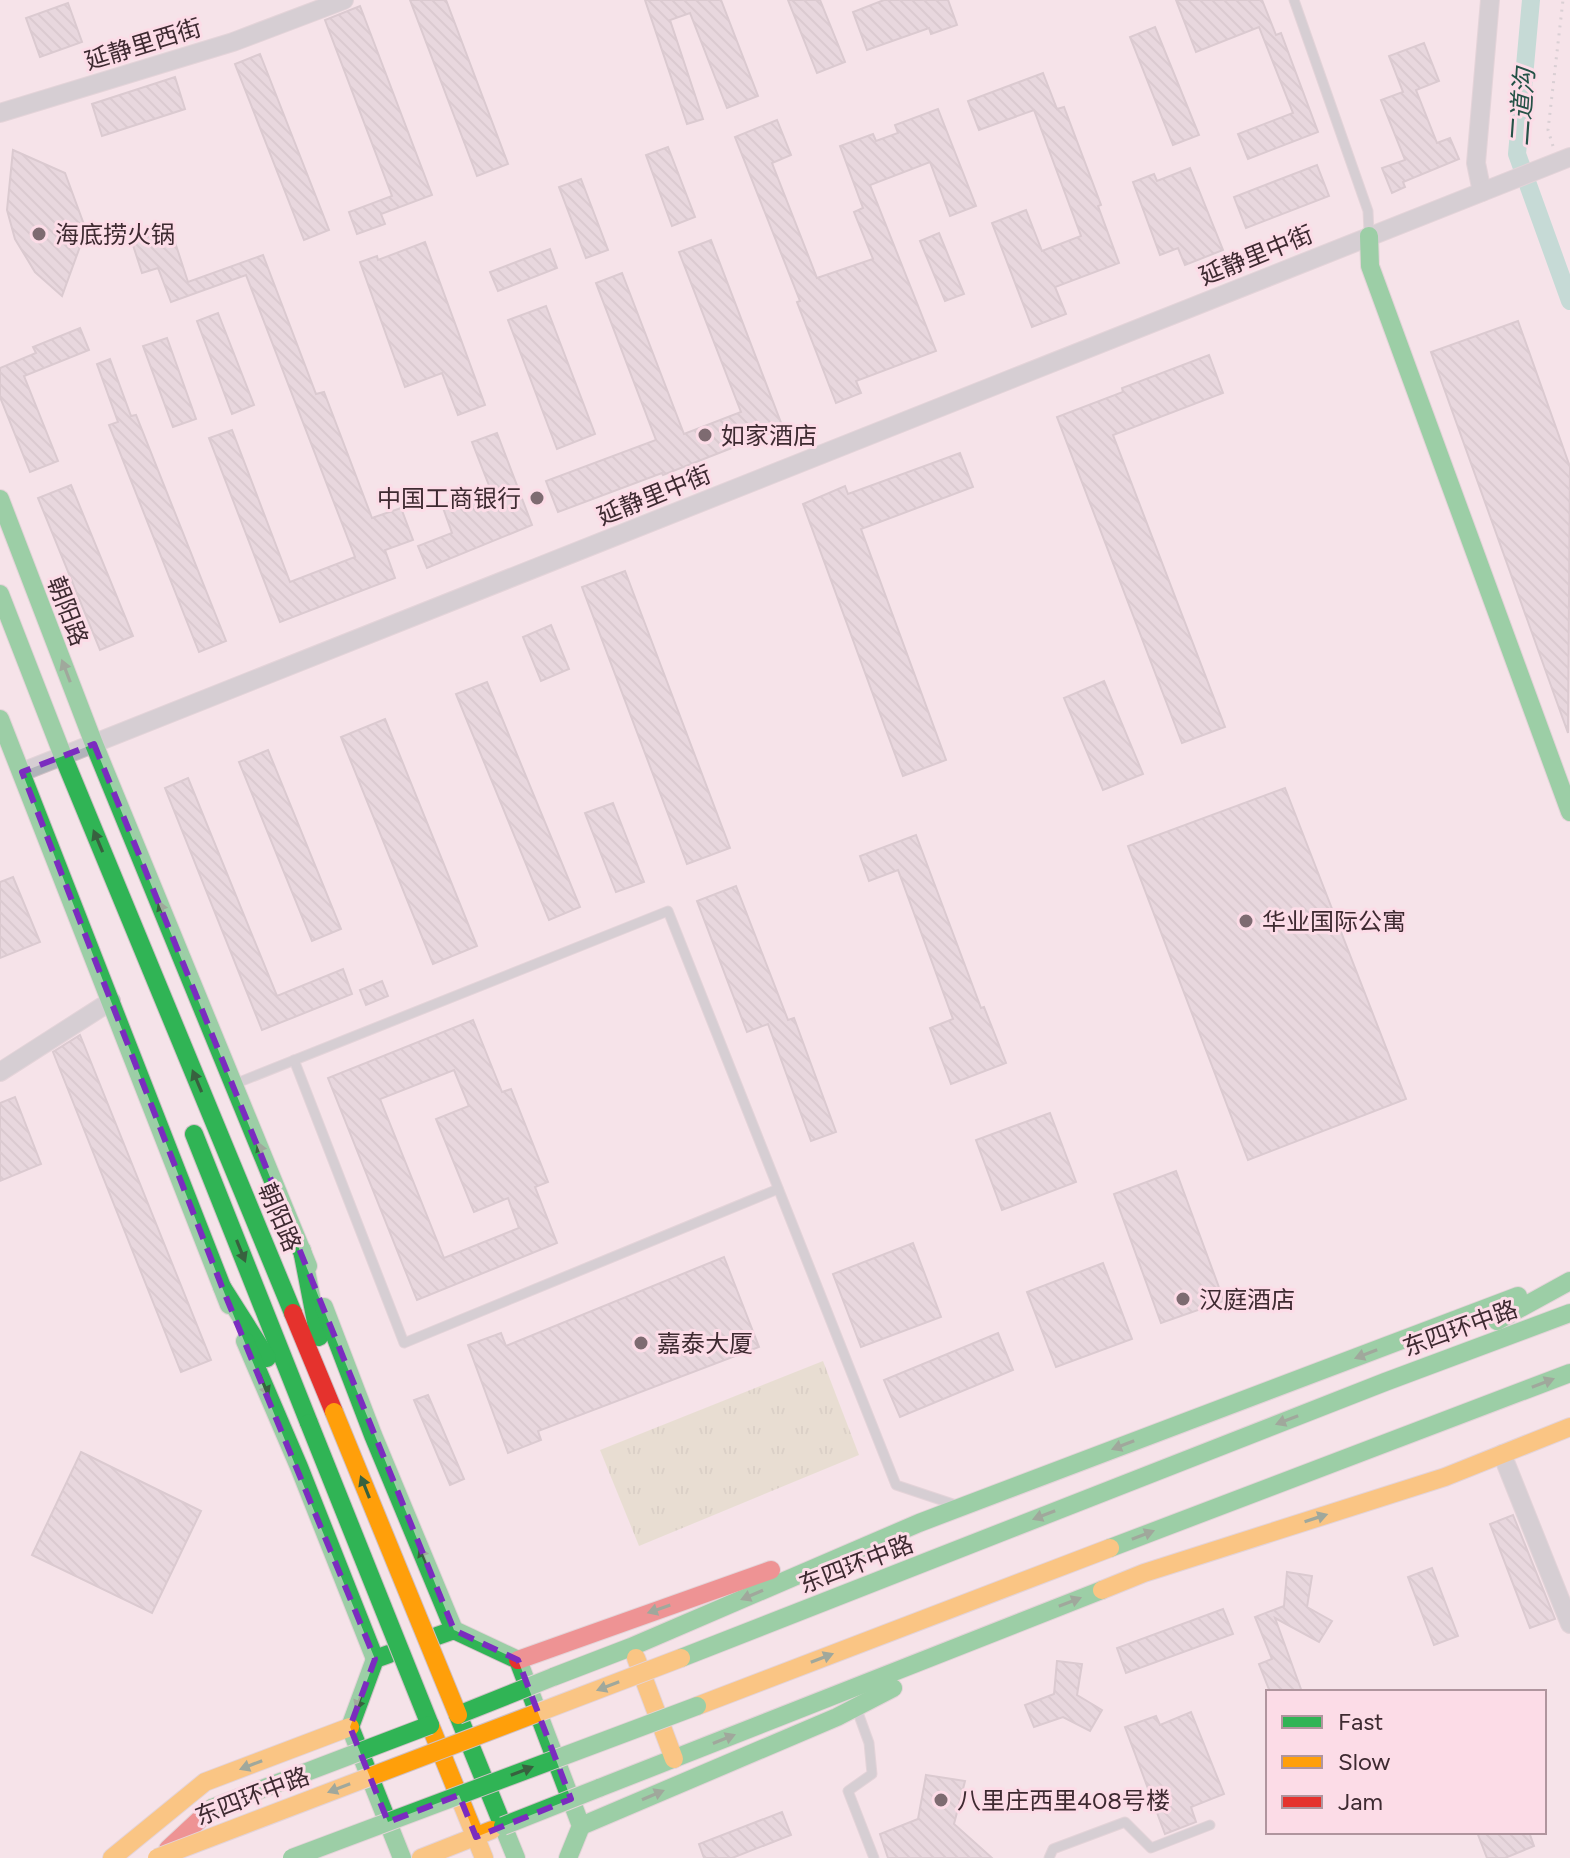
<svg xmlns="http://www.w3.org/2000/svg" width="1570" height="1858" viewBox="0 0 1570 1858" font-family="Figtree,'Noto Sans SC',sans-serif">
	<defs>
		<pattern id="grass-tufts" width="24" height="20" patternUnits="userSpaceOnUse" patternTransform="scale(2)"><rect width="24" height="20" fill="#d8d6b7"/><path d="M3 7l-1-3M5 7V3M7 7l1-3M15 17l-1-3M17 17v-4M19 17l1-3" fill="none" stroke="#bab89e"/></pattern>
		<pattern id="building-back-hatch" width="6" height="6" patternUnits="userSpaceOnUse" patternTransform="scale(2)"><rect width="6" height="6" fill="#d8c8d0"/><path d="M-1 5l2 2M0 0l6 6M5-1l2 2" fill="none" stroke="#baacb3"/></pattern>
	</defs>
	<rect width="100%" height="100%" fill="#f5e3e9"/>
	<polygon fill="url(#grass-tufts)" points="823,1361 859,1455 639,1546 600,1450"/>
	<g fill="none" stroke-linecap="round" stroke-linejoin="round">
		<polyline stroke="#8dcebf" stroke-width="18" points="1531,0 1517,154 1570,301"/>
	</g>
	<g fill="url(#building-back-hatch)" stroke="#baaab2" stroke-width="2" fill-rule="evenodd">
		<polygon points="410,0 446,0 508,164 477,176"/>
		<polygon points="645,0 721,0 758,96 727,108 690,13 670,20 703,119 687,124"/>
		<polygon points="788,0 820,0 845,62 817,73"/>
		<polygon points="884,0 948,0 957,25 931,34 929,28 867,50 853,12"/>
		<polygon points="1176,0 1262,0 1276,35 1281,33 1318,132 1248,159 1238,134 1293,113 1259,27 1196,52"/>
		<polygon points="68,3 82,42 40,57 26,18"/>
		<polygon points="360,6 432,195 381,214 385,224 357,234 349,212 392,196 325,20"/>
		<polygon points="1155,27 1199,135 1173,145 1130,37"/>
		<polygon points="1424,43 1439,81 1416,90 1437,143 1450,138 1459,159 1403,182 1405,187 1392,193 1382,168 1405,160 1381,100 1403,92 1389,56"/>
		<polygon points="260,54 329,230 304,240 235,64"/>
		<polygon points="1043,73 1057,109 1064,107 1101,205 1098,206 1119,263 1055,287 1066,314 1032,327 992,223 1026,210 1042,251 1081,236 1034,110 979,130 968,101"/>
		<polygon points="175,77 185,109 102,136 92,104"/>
		<polygon points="938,109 976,206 950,216 930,162 870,185 936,351 856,381 861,393 836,403 797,302 800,301 735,137 777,120 791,155 772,163 817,278 873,259 854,212 863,208 840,146 873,134 876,141 898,133 895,125"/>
		<polygon points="668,147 695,217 672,226 646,155"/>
		<polygon points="13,150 65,173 86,230 62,296 35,272 15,239 7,210"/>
		<polygon points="1317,165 1329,196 1246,228 1234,197"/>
		<polygon points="1190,168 1223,250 1185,265 1178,248 1160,255 1133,182 1154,174 1157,181"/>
		<polygon points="581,179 608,250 586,258 559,187"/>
		<polygon points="171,230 188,282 263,255 316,394 324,392 372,518 401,508 413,540 385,550 395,578 280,622 209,438 232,430 290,582 355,557 246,275 171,302 158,268 142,273 132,242"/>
		<polygon points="939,233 964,294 945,301 920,241"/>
		<polygon points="711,240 783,428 663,475 662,473 558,512 546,481 656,440 596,283 622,273 684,434 741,412 679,252"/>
		<polygon points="425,242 485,405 458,415 442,373 405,387 360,262 377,256 378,260"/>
		<polygon points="550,249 557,268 498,291 490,272"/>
		<polygon points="546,306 595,434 557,449 508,320"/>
		<polygon points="218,313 254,405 232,414 197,321"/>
		<polygon points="1518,321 1570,467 1568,733 1431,352"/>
		<polygon points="80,328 89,350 24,376 58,461 30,472 0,397 0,368 36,353 33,347"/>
		<polygon points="167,338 196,419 173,427 143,346"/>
		<polygon points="1209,355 1223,393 1113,435 1225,727 1182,743 1057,417 1123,392 1122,388"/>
		<polygon points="110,359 131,416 136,415 226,641 199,652 109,425 118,422 97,364"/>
		<polygon points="497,433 532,525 427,568 418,546 452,533 442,505 490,488 472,442"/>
		<polygon points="960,453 973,487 861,529 946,760 903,776 803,504 845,486 848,494"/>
		<polygon points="71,485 133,636 100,650 38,498"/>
		<polygon points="625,571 730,848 687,864 582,587"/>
		<polygon points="551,625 569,669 541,681 523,637"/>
		<polygon points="1104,681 1143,774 1103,790 1064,698"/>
		<polygon points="487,682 580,907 549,920 456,694"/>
		<polygon points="385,719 477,946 433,964 341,737"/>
		<polygon points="268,750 341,929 312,941 239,762"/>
		<polygon points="188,778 277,996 343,969 352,994 262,1030 165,788"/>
		<polygon points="1285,788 1406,1099 1248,1160 1128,846"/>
		<polygon points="613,803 644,882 616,892 585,813"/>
		<polygon points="916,835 981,1008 984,1007 1006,1063 951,1084 930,1028 953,1019 898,870 869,881 860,856"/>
		<polygon points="13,877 40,942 0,958 0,882"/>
		<polygon points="736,886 788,1020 794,1018 836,1132 811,1141 768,1024 747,1032 697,901"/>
		<polygon points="382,981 388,996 366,1005 360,990"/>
		<path d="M 473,1020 L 502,1092 L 511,1089 L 548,1182 L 535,1187 L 557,1243 L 417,1300 L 328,1078 ZM 454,1070 L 469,1106 L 436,1119 L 474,1212 L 508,1198 L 519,1228 L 444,1258 L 380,1099 Z"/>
		<polygon points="80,1035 211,1360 181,1372 53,1052"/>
		<polygon points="15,1097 41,1164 0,1181 0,1103"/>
		<polygon points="1050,1113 1076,1182 1002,1210 976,1140"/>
		<polygon points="1176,1171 1224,1301 1161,1323 1114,1194"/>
		<polygon points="913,1243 941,1317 861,1347 833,1274"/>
		<polygon points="724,1257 759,1347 538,1431 541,1440 508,1453 468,1345 501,1333 506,1346"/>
		<polygon points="1103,1263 1132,1339 1056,1367 1027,1292"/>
		<polygon points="998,1333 1013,1370 900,1417 884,1380"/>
		<polygon points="428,1395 464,1479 450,1485 414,1400"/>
		<polygon points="81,1452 201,1511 152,1613 32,1555"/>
		<polygon points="1513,1515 1555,1619 1530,1628 1490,1524"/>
		<polygon points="1432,1568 1458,1636 1434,1645 1408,1577"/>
		<polygon points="1287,1572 1312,1576 1307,1607 1332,1621 1319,1642 1275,1618 1302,1692 1270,1692 1259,1664 1272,1659 1255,1617 1284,1606"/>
		<polygon points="1223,1609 1233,1634 1126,1673 1117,1648"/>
		<polygon points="1057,1661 1082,1664 1077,1695 1102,1710 1090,1731 1063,1717 1034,1727 1025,1705 1054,1694"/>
		<polygon points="1191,1712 1224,1794 1191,1807 1196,1822 1165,1834 1125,1727 1156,1716 1160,1725"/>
		<polygon points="926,1775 965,1781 954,1824 992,1858 888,1858 880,1834 918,1819"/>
		<polygon points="782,1812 791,1835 732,1858 704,1858 699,1844"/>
		<polygon points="1477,1832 1529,1832 1534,1846 1505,1858 1487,1858"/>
	</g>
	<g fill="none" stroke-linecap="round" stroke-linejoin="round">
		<defs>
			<g id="lane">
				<polyline points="1294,0 1368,211 1369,232"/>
				<polyline points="294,1060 404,1343 778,1189"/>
				<polyline points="237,1083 668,911 896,1485 953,1504"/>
				<polyline points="857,1710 869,1743 872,1774 848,1791 874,1858"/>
				<polyline points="1049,1858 1053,1849 1125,1822 1151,1848 1210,1825"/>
			</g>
			<g id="street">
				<polyline points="0,113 233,42 344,0"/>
				<polyline points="1482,192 1476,163 1490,0"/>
				<polyline points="22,772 1570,157"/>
				<polyline points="0,1072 111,1001"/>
				<polyline points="1502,1454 1570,1624"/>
			</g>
			<g id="fast">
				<polyline points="1369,236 1370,266 1570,812"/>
				<polyline points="0,499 94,744 308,1266"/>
				<polyline points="0,594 63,756 293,1313"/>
				<polyline points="0,719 229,1305"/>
				<polyline points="194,1134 309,1423"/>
				<polyline points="302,1250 319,1337"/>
				<polyline points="222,1287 267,1358"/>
				<polyline points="324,1307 373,1435 454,1630"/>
				<polyline points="1497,1321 1570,1281"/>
				<polyline points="245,1341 299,1467 375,1659"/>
				<polyline points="1110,1548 1570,1373"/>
				<polyline points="437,1636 454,1630 518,1660 581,1826 568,1858"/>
				<polyline points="389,1654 375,1659 350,1727 402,1858"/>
				<polyline points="681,1658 1385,1382 1570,1313"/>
				<polyline points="553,1677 631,1647 919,1523 1518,1296"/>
				<polyline points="458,1715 516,1858"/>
				<polyline points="599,1788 1102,1590"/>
				<polyline points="581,1826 837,1717 893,1688"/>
			</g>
			<g id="slow">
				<polyline points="1102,1590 1144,1573 1445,1477 1570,1427"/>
				<polyline points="636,1658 674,1759"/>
				<polyline points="697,1706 1110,1548"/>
				<polyline points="430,1725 484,1858"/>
				<polyline points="112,1858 205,1782 350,1727"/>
				<polyline points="421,1858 492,1830"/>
			</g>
			<g id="jam">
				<polyline points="293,1313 334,1412"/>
				<polyline points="518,1660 771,1570"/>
				<polyline points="168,1849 212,1808"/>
			</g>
		</defs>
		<use href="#lane" stroke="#cfc0c5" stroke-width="11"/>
		<use href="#street" stroke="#cfc0c5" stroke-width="20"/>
		<use href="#fast" stroke="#cfc0c5" stroke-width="20"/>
		<use href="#slow" stroke="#cfc0c5" stroke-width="20"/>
		<use href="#jam" stroke="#cfc0c5" stroke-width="20"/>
		<polyline stroke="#b9b6ba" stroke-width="3" stroke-dasharray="2 6" stroke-linecap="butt" points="1553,146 1548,130 1563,0"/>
		<use href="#lane" stroke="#b0b3b9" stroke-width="9"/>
		<use href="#street" stroke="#b0b3b9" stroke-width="18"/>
		<use href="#fast" stroke="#30b455" stroke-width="18"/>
		<use href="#slow" stroke="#ff9f0a" stroke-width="18"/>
		<use href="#jam" stroke="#e5322d" stroke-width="18"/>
		<defs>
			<g id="fast-bridge">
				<polyline points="309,1423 430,1725"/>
				<polyline points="458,1715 553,1677"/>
				<polyline points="212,1808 430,1725"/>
				<polyline points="503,1826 599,1788"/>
				<polyline points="292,1858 697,1706"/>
			</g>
			<g id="slow-bridge">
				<polyline points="334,1412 458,1715"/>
				<polyline points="157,1858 681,1658"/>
			</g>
		</defs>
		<use href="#fast-bridge" stroke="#cfc0c5" stroke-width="20" stroke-linecap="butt"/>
		<use href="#slow-bridge" stroke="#cfc0c5" stroke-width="20" stroke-linecap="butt"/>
		<use href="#fast-bridge" stroke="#30b455" stroke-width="18"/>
		<use href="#slow-bridge" stroke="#ff9f0a" stroke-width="18"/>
	</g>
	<defs><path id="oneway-solid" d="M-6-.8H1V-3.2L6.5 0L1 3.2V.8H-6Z" transform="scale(2)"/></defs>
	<g fill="#38613f">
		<use href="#oneway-solid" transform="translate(66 671) rotate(-111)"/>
		<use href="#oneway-solid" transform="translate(98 841) rotate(-113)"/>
		<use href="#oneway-solid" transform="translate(163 912) rotate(-112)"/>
		<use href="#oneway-solid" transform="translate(197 1081) rotate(-113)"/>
		<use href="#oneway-solid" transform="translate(262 1153) rotate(-112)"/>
		<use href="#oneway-solid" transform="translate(241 1251) rotate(68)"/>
		<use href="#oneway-solid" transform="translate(1366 1354) rotate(159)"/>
		<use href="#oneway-solid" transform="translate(1543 1383) rotate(-21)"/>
		<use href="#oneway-solid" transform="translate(264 1385) rotate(67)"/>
		<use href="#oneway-solid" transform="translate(1287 1420) rotate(159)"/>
		<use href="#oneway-solid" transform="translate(1123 1445) rotate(159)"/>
		<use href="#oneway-solid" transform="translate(365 1487) rotate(-112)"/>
		<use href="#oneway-solid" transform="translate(1044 1515) rotate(159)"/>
		<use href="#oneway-solid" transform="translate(1316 1518) rotate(-18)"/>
		<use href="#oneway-solid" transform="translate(1143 1535) rotate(-21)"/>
		<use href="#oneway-solid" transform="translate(424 1558) rotate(-113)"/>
		<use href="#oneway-solid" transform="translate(752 1595) rotate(157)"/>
		<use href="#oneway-solid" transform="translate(1070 1602) rotate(-21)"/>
		<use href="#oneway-solid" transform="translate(659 1609) rotate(161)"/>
		<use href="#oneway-solid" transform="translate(822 1658) rotate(-21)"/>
		<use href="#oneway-solid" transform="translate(608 1686) rotate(159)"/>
		<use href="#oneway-solid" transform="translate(360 1699) rotate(111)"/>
		<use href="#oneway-solid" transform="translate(724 1739) rotate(-22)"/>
		<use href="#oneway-solid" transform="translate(251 1765) rotate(159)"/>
		<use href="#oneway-solid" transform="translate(522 1771) rotate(-21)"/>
		<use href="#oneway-solid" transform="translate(339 1788) rotate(159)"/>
		<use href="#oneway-solid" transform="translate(653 1795) rotate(-23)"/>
	</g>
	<path d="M0 0H1570V1858H0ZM 94,744 L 454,1630 L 518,1660 L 571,1799 L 476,1837 L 459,1795 L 388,1822 L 350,1727 L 375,1659 L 222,1287 L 22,772 Z" fill="#f5e3e9" fill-opacity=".55" fill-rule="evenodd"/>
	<path fill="none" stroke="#7b2cbf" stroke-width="6" stroke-dasharray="16 10" stroke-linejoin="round" d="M 94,744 L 454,1630 L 518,1660 L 571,1799 L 476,1837 L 459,1795 L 388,1822 L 350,1727 L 375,1659 L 222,1287 L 22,772 Z"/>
	<g fill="#7e6b71" stroke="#fcdce7" stroke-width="3">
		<circle cx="39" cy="234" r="8"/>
		<circle cx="705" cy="435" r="8"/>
		<circle cx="537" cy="498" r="8"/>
		<circle cx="1246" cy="921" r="8"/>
		<circle cx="1183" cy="1299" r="8"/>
		<circle cx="641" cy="1343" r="8"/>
		<circle cx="941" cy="1800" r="8"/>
	</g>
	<g text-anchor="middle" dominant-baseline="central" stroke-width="6" stroke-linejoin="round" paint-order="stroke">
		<g font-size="24" fill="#3e2a31" stroke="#fcdce7">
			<text transform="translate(143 44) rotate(-17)">延静里西街</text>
			<text transform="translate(1256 255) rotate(-22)">延静里中街</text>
			<text transform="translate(654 495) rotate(-22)">延静里中街</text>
			<text transform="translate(68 611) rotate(69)">朝阳路</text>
			<text transform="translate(280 1217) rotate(67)">朝阳路</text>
			<text transform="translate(1460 1328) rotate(-20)">东四环中路</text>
			<text transform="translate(856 1564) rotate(-21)">东四环中路</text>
			<text transform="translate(252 1796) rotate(-21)">东四环中路</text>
		</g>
		<g font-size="24" fill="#3e2a31" stroke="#fcdce7" text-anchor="start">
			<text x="55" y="234">海底捞火锅</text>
			<text x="721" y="435">如家酒店</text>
			<text x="521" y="498" text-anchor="end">中国工商银行</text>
			<text x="1262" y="921">华业国际公寓</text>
			<text x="1199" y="1299">汉庭酒店</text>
			<text x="657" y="1343">嘉泰大厦</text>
			<text x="957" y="1800">八里庄西里408号楼</text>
		</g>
		<g font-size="26" font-style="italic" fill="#255247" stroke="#fcdce7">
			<text transform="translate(1522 107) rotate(-86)">二道沟</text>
		</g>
	</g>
	<rect x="1266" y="1690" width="280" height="144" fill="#fcdce7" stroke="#b0959e" stroke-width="2"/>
	<rect x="1282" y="1716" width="40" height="12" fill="#30b455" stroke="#b0959e" stroke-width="2"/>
	<text x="1338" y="1730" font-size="24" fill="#3e2a31">Fast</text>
	<rect x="1282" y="1756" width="40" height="12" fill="#ff9f0a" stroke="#b0959e" stroke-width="2"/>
	<text x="1338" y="1770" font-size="24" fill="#3e2a31">Slow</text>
	<rect x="1282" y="1796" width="40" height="12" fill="#e5322d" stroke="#b0959e" stroke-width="2"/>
	<text x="1338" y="1810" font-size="24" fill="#3e2a31">Jam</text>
</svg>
